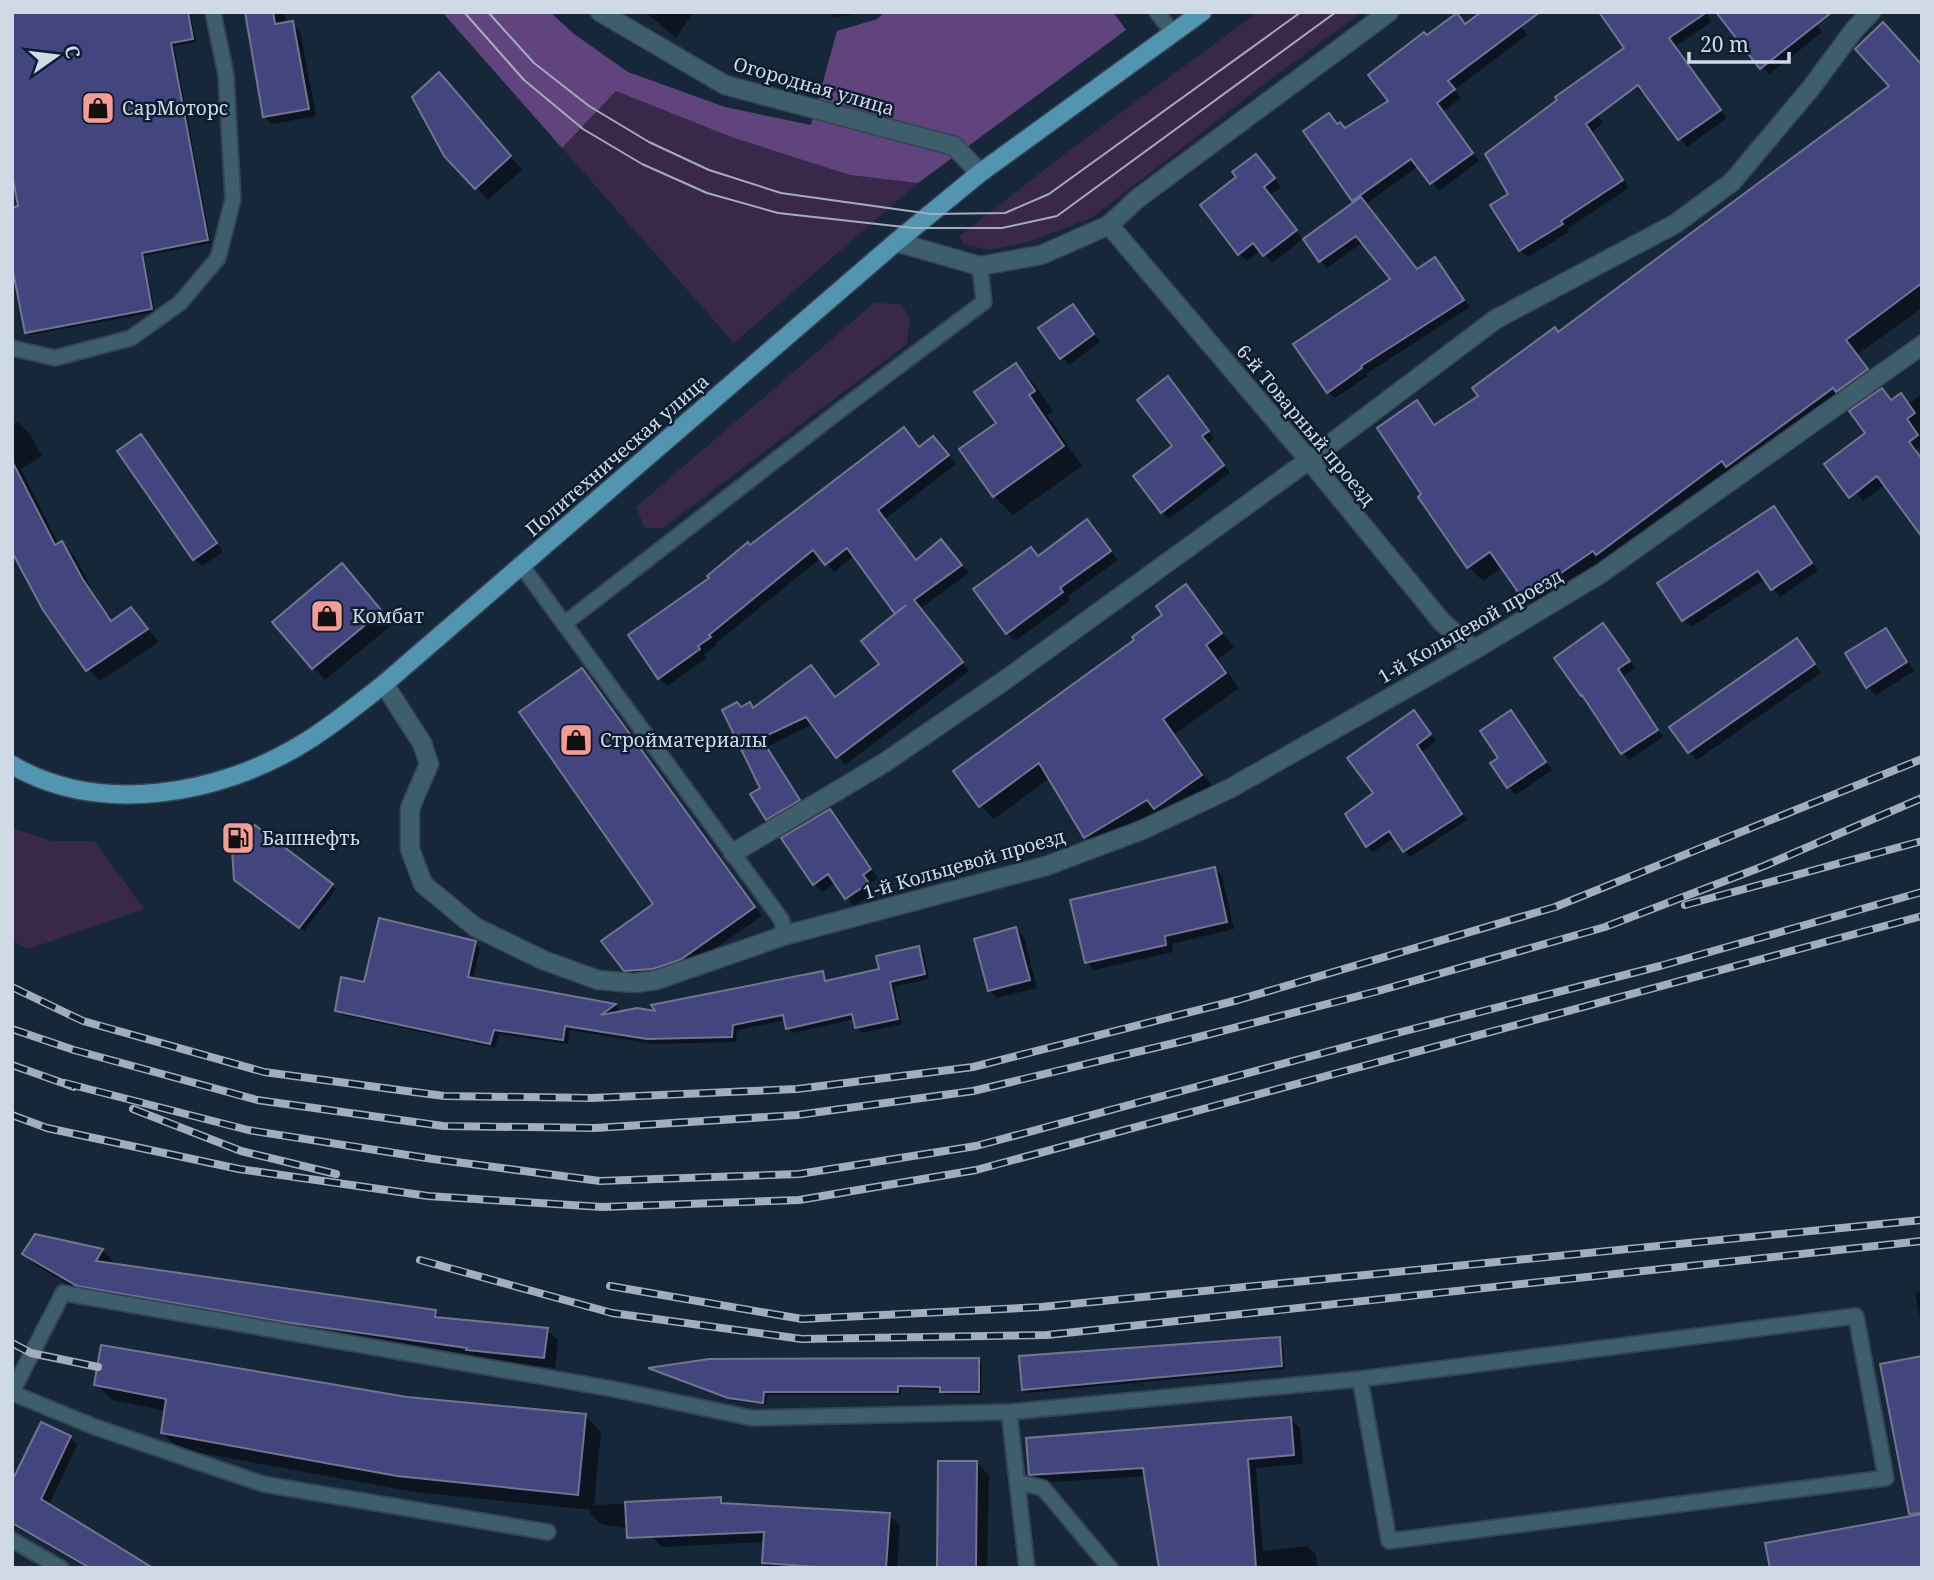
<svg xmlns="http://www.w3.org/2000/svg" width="1934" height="1580" viewBox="0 0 1934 1580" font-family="'Noto Serif',serif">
	<rect width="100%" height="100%" fill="#17273a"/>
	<g fill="#392849">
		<polygon points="1258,12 1362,12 1264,84 1093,217 1031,241 989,250 963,244 960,236 1063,155"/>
		<polygon points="616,91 734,138 850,175 918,183 734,343 562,148"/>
		<polygon points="874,303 901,304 910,318 907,344 663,528 645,528 636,507"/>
		<polygon points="12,828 52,841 94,841 144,909 29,949 12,941"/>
	</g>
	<polygon fill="#61447d" points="442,12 550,12 574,34 628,72 725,107 811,125 837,31 877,19 885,12 1113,12 1126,30 918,183 850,175 734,138 616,91 562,148"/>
	<g fill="#0007">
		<polygon points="12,12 190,12 196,42 174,46 211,243 144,256 155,312 30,335 26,332"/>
		<polygon points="245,12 284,12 287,24 292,23 300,31 316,116 272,124 264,117"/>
		<polygon points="645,12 694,12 676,38"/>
		<polygon points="829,12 852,12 850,15 835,17"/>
		<polygon points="1511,12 1527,35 1454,90 1461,98 1444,111 1479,161 1439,191 1419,166 1366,204 1418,271 1435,259 1470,307 1366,374 1368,376 1335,398 1329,392 1392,280 1363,242 1327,268 1305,240 1356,202 1354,199 1329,115 1345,129 1391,102 1427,37"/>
		<polygon points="1705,12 1711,22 1675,47 1727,118 1687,147 1646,93 1643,95 1636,87 1615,57"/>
		<polygon points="1808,13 1822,32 1769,75 1762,67"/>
		<polygon points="1883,25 1922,64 1922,308 1858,354 1881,384 1538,612 1524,598 1503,567 1483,581 1469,567 1420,497 1424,495 1417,402 1437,425 1480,396 1559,334 1892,87"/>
		<polygon points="439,74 522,170 488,200 446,155"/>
		<polygon points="1582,95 1603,123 1592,132 1629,188 1567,229 1569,232 1528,257 1520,250 1510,194"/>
		<polygon points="1263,164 1281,187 1270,195 1303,239 1272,263 1261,250 1247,261 1239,254"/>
		<polygon points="1073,306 1100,342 1069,365 1061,357"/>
		<polygon points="1016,365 1035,385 1053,411 1047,415 1082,466 1013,515 994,496 998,423"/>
		<polygon points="1168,379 1214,439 1208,444 1230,473 1169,519 1162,512 1174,447"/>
		<polygon points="1882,390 1892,401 1901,395 1909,403 1922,394 1922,446 1915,450 1922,459 1863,501 1831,461 1867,433"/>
		<polygon points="18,422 30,434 42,456 21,469 59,545 62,543 74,555 94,593 113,621 131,609 159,642 100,681 88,669 12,548 12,425"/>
		<polygon points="904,429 920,448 941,446 956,464 885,519 917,562 949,550 969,573 920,609 969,671 845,765 813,724 767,747 807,808 775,827 767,819 762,788 742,708 750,704 754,709 836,698 881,665 898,614 855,555 834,572 821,558 716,643 717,645 704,655 707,658 667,686 659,678 711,578"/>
		<polygon points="141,437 149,444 223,552 202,566 194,559"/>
		<polygon points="1774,508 1782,516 1818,571 1780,597 1765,579 1691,627 1684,620"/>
		<polygon points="1087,521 1118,560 1067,597 1070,601 1015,641 1007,633 1039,558"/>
		<polygon points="353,578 393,624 325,680 274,622"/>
		<polygon points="1186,586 1199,600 1234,648 1218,659 1239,688 1175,734 1214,789 1099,850 1085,837 1050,778 994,819 981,806 956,771 1137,641 1165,616"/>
		<polygon points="1885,630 1893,638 1914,671 1876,695 1868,687 1847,654"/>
		<polygon points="1609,632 1635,668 1624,676 1663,737 1629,760 1589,702"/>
		<polygon points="1804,648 1821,673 1697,760 1689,752"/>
		<polygon points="590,679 762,916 688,967 634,978 625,970 655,904"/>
		<polygon points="1511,712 1518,720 1552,770 1516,795 1509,787 1500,759"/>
		<polygon points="1420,718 1436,741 1422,752 1467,820 1410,857 1395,837 1373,852 1367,846 1376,793"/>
		<polygon points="829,811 837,819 878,878 869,884 875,892 854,906 836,882 822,892 814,884"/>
		<polygon points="1214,868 1222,876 1234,929 1172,944 1173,952 1094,970 1086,962"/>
		<polygon points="241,884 331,885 336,889 304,931"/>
		<polygon points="1016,929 1024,937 1037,988 997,998 989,990"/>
		<polygon points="475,942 480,948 473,979 615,1005 620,1010 613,1014 660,1014 822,973 828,982 881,970 919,948 924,953 929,979 894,987 902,1024 862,1033 857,1028 855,1019 793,1033 788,1028 786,1020 737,1030 736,1042 653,1044 570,1030 568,1044 499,1034 495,1048 342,1015 337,1010 365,984"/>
		<polygon points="36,1236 102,1250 113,1261 111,1265 435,1312 443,1319 547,1330 558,1340 555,1368 479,1360 477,1358 289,1331 89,1296 35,1265 24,1254"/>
		<polygon points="1922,1292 1922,1329 1915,1293"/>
		<polygon points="1280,1339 1283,1343 1285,1369 1027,1393 1024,1389"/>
		<polygon points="978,1360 982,1363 981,1395 945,1395 941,1390 901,1388 901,1395 767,1395 766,1405 733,1401 652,1369"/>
		<polygon points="96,1384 407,1399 585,1416 601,1432 594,1505 720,1499 726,1505 889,1515 900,1526 897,1568 769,1568 764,1563 765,1542 662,1547 651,1536 652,1533 601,1524 590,1513 591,1510 415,1492 179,1449 163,1433 166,1411 112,1400"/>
		<polygon points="1290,1419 1300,1428 1303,1464 1256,1468 1263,1551 1307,1546 1316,1555 1317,1568 1157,1568 1156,1565 1160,1564 1146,1476 1040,1483 1031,1474"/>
		<polygon points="70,1437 77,1445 49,1505 150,1568 87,1568 12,1525 12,1484"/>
		<polygon points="977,1463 989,1475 987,1568 938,1568"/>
	</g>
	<g fill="#43457f" stroke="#717590" stroke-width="2">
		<polygon points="12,12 188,12 193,39 171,43 208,240 142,253 152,309 25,333 12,266 12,208 18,206 12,173"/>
		<polygon points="245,12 273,12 275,24 293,21 309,109 263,117"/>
		<polygon points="1481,12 1540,12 1448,81 1455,89 1437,103 1473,153 1430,184 1411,159 1352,201 1303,131 1329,113 1337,124 1340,122 1345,128 1388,101 1368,75 1424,32 1427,35 1457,13 1465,24"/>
		<polygon points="1599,12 1707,12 1669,38 1721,110 1678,140 1638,85 1586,124 1623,180 1561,221 1563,224 1519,251 1490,205 1508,194 1485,154 1557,100 1555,97 1624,48"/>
		<polygon points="1716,12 1832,12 1760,69"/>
		<polygon points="1883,22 1922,65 1922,283 1846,340 1868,369 1836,392 1833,388 1726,467 1722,461 1596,555 1593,551 1523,599 1490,552 1467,568 1418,497 1421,494 1377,428 1417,400 1434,425 1478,396 1472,388 1555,327 1558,332 1889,86 1855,49"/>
		<polygon points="439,72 511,156 475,189 444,156 412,97"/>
		<polygon points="1256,154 1275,178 1264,187 1297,230 1263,256 1253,243 1238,255 1200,205 1236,177 1232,172"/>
		<polygon points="1361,197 1417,269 1435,257 1464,300 1361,366 1362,368 1327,393 1293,344 1390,279 1356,236 1319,262 1303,239"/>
		<polygon points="1073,304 1094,334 1060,359 1038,328"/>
		<polygon points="1016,363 1035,391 1029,395 1064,446 993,497 959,449 996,423 974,392"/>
		<polygon points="1168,376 1209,431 1202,436 1224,465 1161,513 1133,476 1172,446 1137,400"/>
		<polygon points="1882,388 1891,400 1901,393 1915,413 1907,419 1918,435 1909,442 1922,459 1922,537 1877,476 1849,498 1824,464 1865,433 1849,411"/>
		<polygon points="904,427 919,447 933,436 949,455 878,510 916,560 941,539 962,565 914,600 963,662 836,758 806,717 761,738 800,800 766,820 750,794 760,788 722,710 737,702 741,707 750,702 753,708 811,665 835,697 879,664 861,641 906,605 895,614 847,548 825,565 813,550 709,635 711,637 698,646 700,649 658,679 628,635 709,578 707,576 748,542 750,545"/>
		<polygon points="141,434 217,543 193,560 117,451"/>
		<polygon points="12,461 55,545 62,541 82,578 111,621 131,607 148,629 86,671 43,610 12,552"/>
		<polygon points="1774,506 1812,563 1771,590 1758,571 1682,621 1657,583"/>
		<polygon points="1087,519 1111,551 1060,588 1063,592 1006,634 973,589 1031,547 1038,556"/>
		<polygon points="342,563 382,611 312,669 272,622"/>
		<polygon points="1186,584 1222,633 1206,645 1226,673 1163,719 1202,775 1154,809 1147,800 1084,838 1039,763 979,807 953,771 1134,640 1132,637 1162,615 1156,606"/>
		<polygon points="1603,623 1630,661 1618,669 1658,730 1621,754 1582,695 1581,696 1554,658"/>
		<polygon points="1886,628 1907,662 1866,688 1845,653"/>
		<polygon points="1797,638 1815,664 1688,753 1669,727"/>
		<polygon points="582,668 755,907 680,960 653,969 624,971 601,941 653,904 519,712"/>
		<polygon points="1414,710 1431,734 1417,745 1462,814 1403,852 1389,831 1366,847 1345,814 1373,793 1347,758"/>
		<polygon points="1511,710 1546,762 1507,788 1490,763 1498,758 1480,731"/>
		<polygon points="830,809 871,869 863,875 869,883 845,899 828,874 813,885 781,838"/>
		<polygon points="255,825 333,884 299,928 234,880 232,850"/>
		<polygon points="1215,867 1227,922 1165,936 1166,945 1085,963 1070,900"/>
		<polygon points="379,918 476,941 468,977 616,1004 601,1015 637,1008 655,1011 651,1005 823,971 825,981 879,969 876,956 919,946 925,974 890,982 898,1019 855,1028 852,1014 786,1029 783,1015 733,1025 732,1037 647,1039 565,1026 563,1040 494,1030 490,1044 335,1011 341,977 364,982"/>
		<polygon points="1016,927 1030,980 988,991 974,939"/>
		<polygon points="35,1234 103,1249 96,1261 436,1310 435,1317 548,1328 544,1358 466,1350 467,1348 277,1321 77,1286 22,1254"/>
		<polygon points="1280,1337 1282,1366 1022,1390 1019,1356"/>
		<polygon points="101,1345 407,1397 586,1414 578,1495 397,1476 161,1433 166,1399 94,1385"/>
		<polygon points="1922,1356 1922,1513 1909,1514 1880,1364"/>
		<polygon points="979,1358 979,1392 940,1392 940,1387 898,1386 898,1392 764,1392 763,1403 728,1398 648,1368 709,1359"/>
		<polygon points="1291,1417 1294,1455 1248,1459 1256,1568 1159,1568 1143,1468 1029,1475 1026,1438"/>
		<polygon points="41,1422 71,1436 41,1499 153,1568 90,1568 12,1523 12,1481"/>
		<polygon points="938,1461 977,1461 976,1568 937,1568"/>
		<polygon points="721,1497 721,1503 890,1513 886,1568 831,1568 762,1563 764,1532 627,1538 625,1502"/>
		<polygon points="1922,1514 1922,1568 1770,1568 1765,1543"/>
	</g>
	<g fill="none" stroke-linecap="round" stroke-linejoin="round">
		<defs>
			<g id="service">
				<polyline points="1157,12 1173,33"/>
				<polyline points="12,348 55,358 131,338 180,303 218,258 233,199 226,75 213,12"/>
				<polyline points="521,565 781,919 786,935"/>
				<polyline points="564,624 843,408 984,302 980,266"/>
				<polyline points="12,1392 63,1293 613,1389 752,1418 1009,1412 1360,1379 1856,1316 1886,1478 1389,1541 1360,1379"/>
				<polyline points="12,1393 95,1427 263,1484 548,1532"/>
				<polyline points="1009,1412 1027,1568"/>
				<polyline points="1017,1482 1043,1488 1110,1568"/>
				<polyline points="12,1540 61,1568"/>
			</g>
			<g id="minor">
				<polyline points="600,12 725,85 954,146 980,173"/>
				<polyline points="1109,225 1309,460 1442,622 1474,650"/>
				<polyline points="896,242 980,266 1041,255 1109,225 1137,199 1389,12"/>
				<polyline points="384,684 422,743 429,764 410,808 410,849 423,884 475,927 543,960 598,980 634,983 656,980 786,935 1046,866 1142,830 1229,789 1474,650 1600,574 1922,345"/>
				<polyline points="733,853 884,763 1005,680 1309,460 1496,319 1675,224 1732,182 1811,88 1854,30 1871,12"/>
			</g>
			<path id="primary" d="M 12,765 C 99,816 219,795 302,744 C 331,727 357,705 384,684 L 896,242 L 980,173 L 1202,12"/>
		</defs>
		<use href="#service" stroke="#354456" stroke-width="18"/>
		<use href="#minor" stroke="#354456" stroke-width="21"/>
		<use href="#primary" stroke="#354456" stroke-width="21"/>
		<use href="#service" stroke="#3f5e6c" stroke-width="14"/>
		<use href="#minor" stroke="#3f5e6c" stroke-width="18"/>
		<use href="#primary" stroke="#5195b1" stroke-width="18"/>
		<g stroke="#a3aebd" stroke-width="2">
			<polyline points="464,12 524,80 583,129 642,164 707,193 778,213 913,228 1002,228 1057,216 1336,12"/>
			<polyline points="488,12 534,63 589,106 649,142 709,170 781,193 931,214 1005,213 1049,194 1301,12"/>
		</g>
		<defs>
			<g id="rail">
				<polyline points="1685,905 1922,841"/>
				<polyline points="12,987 83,1021 264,1072 444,1096 592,1098 797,1089 973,1067 1238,1000 1555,907 1922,759"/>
				<polyline points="12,1029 74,1050 257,1100 443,1126 595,1128 797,1115 973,1091 1183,1041 1378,991 1605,927 1764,866 1922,798"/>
				<polyline points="12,1065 74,1087"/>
				<polyline points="65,1083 248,1130 433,1159 600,1181 799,1174 976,1146 1401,1032 1660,966 1922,892"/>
				<polyline points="133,1109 241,1151 336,1174"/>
				<polyline points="12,1115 47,1128 239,1169 428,1196 602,1207 799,1200 976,1170 1922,916"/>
				<polyline points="420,1260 612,1313 802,1339 1047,1335 1922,1241"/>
				<polyline points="610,1286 802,1319 1041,1307 1922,1220"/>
				<polyline points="12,1343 31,1353 98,1367"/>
			</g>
		</defs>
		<use href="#rail" stroke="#a3aebd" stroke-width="8"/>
		<use href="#rail" stroke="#0d1d30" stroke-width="5" stroke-dasharray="16" stroke-linecap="butt"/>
	</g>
	<defs>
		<symbol id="shop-square" viewBox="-11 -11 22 22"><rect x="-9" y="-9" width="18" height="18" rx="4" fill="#f59c95" stroke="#0d1d30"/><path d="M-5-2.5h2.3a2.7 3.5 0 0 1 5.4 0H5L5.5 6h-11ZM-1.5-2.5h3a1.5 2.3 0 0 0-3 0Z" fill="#111"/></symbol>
		<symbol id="fuel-square" viewBox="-11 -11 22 22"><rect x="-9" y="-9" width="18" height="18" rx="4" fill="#f59c95" stroke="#0d1d30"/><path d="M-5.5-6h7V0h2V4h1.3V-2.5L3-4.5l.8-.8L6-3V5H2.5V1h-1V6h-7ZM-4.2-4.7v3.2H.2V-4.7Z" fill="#111"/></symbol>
	</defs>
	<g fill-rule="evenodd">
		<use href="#shop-square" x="79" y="89" width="38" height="38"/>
		<use href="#shop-square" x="308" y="597" width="38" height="38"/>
		<use href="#shop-square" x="557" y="721" width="38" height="38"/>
		<use href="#fuel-square" x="219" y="819" width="38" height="38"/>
	</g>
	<g text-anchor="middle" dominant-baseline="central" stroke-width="5" stroke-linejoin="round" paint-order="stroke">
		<g font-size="19" fill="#d0dae7" stroke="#0d1d30">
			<text transform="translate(814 86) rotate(16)">Огородная улица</text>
			<text transform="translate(1306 425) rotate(50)">6-й Товарный проезд</text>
			<text transform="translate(617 455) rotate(-41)">Политехническая улица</text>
			<text transform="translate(1470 626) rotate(-30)">1-й Кольцевой проезд</text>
			<text transform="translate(964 864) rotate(-16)">1-й Кольцевой проезд</text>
		</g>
		<g font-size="19" fill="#d0dae7" stroke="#0d1d30" text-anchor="start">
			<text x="122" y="108">СарМоторс</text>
			<text x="352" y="616">Комбат</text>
			<text x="600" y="740">Стройматериалы</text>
			<text x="262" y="838">Башнефть</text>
		</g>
	</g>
	<rect width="1934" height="1580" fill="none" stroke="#d0dae7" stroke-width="28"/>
	<g transform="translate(56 56) rotate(76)" stroke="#0d1d30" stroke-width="5" paint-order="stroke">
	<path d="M0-5L12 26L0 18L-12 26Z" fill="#d0dae7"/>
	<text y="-10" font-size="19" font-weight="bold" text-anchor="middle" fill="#d0dae7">С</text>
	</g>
	<path d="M1689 52v10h100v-10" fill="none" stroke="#d0dae7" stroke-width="3.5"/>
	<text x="1700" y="52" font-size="21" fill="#d0dae7" stroke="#0d1d30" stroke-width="5" paint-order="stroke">20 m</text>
</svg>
